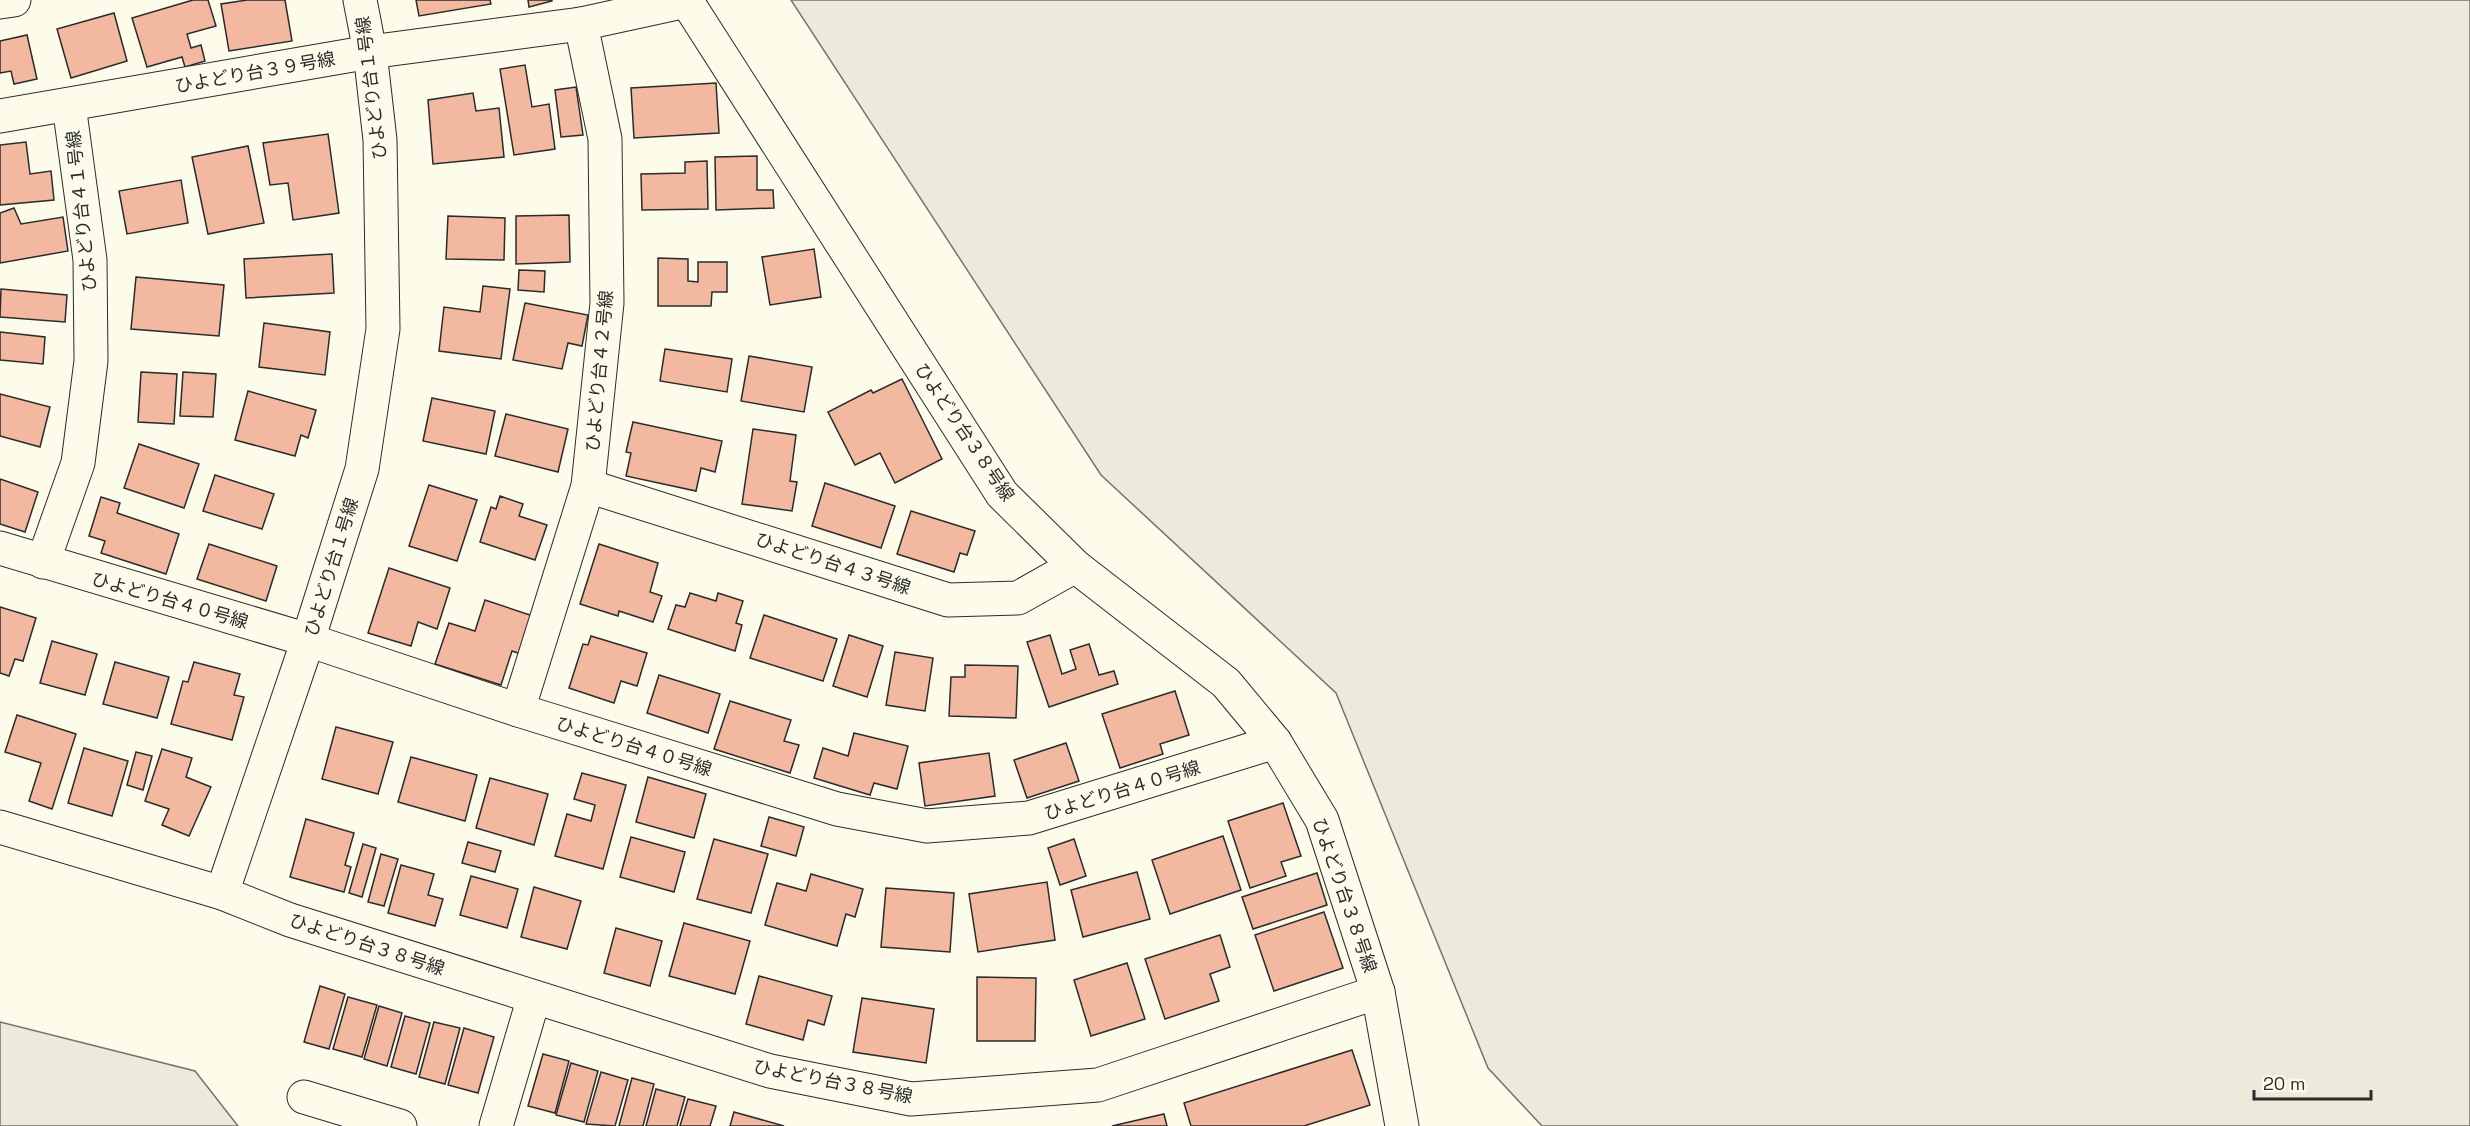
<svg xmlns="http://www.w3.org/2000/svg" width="2470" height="1126" viewBox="0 0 2470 1126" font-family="'Space Grotesk','Noto Sans JP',sans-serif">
	<rect width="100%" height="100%" fill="#fdfbea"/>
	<g fill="#ecebdb" stroke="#74746e" stroke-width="1.5">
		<polygon points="791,0 2470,0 2470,1126 1542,1126 1488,1068 1336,693 1101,475"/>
		<polygon points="0,1022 195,1071 238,1126 0,1126"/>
	</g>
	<g fill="#f2b8a0" stroke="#2b2b2b" stroke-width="1.5">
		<polygon points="193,0 208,0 216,26 187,34 191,48 201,45 205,61 185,67 182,57 147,67 132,18"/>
		<polygon points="247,0 285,0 292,41 229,51 221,4"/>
		<polygon points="416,0 490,0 491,4 419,16"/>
		<polygon points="528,0 552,0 552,1 529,7"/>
		<polygon points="114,13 127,61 71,78 57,29"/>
		<polygon points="27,35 37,79 14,84 11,71 0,73 0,41"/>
		<polygon points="525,65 532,107 549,104 555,149 514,155 500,69"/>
		<polygon points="716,83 719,133 634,138 631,88"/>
		<polygon points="576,87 583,135 561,137 555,90"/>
		<polygon points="473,93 476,111 499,108 504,157 433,164 428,100"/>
		<polygon points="328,134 339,213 293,220 288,183 270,185 263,143"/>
		<polygon points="26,142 30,174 51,171 54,200 0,205 0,145"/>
		<polygon points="248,146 264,223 208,234 192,157"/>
		<polygon points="757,156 757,190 773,190 774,208 716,210 715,157"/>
		<polygon points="707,161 708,209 642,210 641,174 685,173 685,162"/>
		<polygon points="181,180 188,223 127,234 119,191"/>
		<polygon points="14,208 21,224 63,217 68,251 0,263 0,213"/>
		<polygon points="569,215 570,262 516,264 516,216"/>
		<polygon points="448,216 505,218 504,260 446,259"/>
		<polygon points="814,249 821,297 770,305 762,257"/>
		<polygon points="332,254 334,293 246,298 244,259"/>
		<polygon points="658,258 688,259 688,281 698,282 698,262 727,262 727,292 712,292 711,306 658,306"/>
		<polygon points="519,270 545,271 544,292 518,290"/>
		<polygon points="136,277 224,285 219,336 131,329"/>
		<polygon points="483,286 510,289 501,359 439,351 444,307 480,312"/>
		<polygon points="1,289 67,295 65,322 0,317"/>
		<polygon points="525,303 588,315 582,346 568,343 562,369 513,360"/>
		<polygon points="264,323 330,332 325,375 259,367"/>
		<polygon points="0,332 45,337 43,364 0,360"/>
		<polygon points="665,349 732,359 727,392 660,381"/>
		<polygon points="749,356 812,367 804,412 741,401"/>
		<polygon points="141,372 177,374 174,424 138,422"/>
		<polygon points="183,372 216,374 213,417 180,416"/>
		<polygon points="902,379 942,459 895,483 880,453 855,465 828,412 871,390 873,393"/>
		<polygon points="248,391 316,410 308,438 301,435 295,456 235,440"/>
		<polygon points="0,394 50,407 40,447 0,436"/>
		<polygon points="432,398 495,411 486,454 423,441"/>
		<polygon points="506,414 568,429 558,472 495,456"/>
		<polygon points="633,422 722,441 715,472 701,468 696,491 626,476 631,453 626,452"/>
		<polygon points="753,429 796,435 790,481 797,482 792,511 742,504"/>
		<polygon points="139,444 199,464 184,508 124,488"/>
		<polygon points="215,475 274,494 262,529 203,511"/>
		<polygon points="0,479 38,492 25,532 0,524"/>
		<polygon points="825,483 895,506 881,548 812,526"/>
		<polygon points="429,485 477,500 457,561 409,546"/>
		<polygon points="500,496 523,504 519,516 547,525 535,560 480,542 491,507 496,509"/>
		<polygon points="101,497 120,503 117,513 179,534 166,574 101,553 105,541 89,536"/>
		<polygon points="911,511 975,531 967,555 960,553 954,572 897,554"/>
		<polygon points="209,544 277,566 266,601 197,579"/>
		<polygon points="599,544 658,563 650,592 662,596 653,622 619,611 618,616 580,604"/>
		<polygon points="389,568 450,588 437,629 418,622 411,646 368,633"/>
		<polygon points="690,593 716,601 718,593 743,601 736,623 742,625 735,651 668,629 676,605 685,607"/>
		<polygon points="485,600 533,616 521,654 512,651 501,685 435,664 449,623 475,631"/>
		<polygon points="0,607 36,618 23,661 15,659 9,676 0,673"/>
		<polygon points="764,615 837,639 823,681 750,658"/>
		<polygon points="849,635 883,646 867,697 833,686"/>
		<polygon points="1050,635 1062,674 1076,669 1070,650 1089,644 1099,675 1114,671 1118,684 1049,707 1027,642"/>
		<polygon points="591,636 647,653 637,686 621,681 614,703 569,688 583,644 588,645"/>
		<polygon points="52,641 97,654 85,695 40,683"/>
		<polygon points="895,652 933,658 925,711 886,705"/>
		<polygon points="115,662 169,677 157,718 103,704"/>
		<polygon points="194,662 240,674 234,695 244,697 232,740 171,724 183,681 188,682"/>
		<polygon points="965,665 1018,666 1016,718 949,716 951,677 965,677"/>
		<polygon points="659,675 720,694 708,733 647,713"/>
		<polygon points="1175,691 1189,735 1160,744 1163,754 1120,768 1102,714"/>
		<polygon points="730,701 791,720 784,741 799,745 790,773 714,749"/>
		<polygon points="17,715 76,734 52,809 29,801 41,763 5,752"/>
		<polygon points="336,727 393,742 378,794 322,779"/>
		<polygon points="854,733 908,746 897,789 874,783 870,795 814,778 823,748 848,756"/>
		<polygon points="1066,743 1079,781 1027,798 1014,760"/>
		<polygon points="84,748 128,761 112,816 68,803"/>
		<polygon points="162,749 192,758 186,777 211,787 189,836 162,825 169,809 145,801"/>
		<polygon points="136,752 152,756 143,790 127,785"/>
		<polygon points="989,753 995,796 925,806 919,763"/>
		<polygon points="411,757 477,775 465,821 398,802"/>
		<polygon points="582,773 626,785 603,869 555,856 567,814 591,821 595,805 574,799"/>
		<polygon points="648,777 706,794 694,838 636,822"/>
		<polygon points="490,778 548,794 534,845 476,828"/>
		<polygon points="1283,803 1301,856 1281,862 1286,876 1250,888 1228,821"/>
		<polygon points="769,817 804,827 796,856 761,846"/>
		<polygon points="306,819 354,833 345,865 351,867 344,892 290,877"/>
		<polygon points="1223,836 1241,890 1170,914 1152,860"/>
		<polygon points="631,837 685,852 674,892 620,877"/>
		<polygon points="714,839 768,854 751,913 697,899"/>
		<polygon points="1074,839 1086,876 1060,885 1048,848"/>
		<polygon points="468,842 501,851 495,872 462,863"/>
		<polygon points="363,844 376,848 362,897 349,893"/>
		<polygon points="381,854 398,859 384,906 368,902"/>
		<polygon points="401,865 434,874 428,895 443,899 435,926 388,913"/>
		<polygon points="1137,872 1150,919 1083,937 1071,890"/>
		<polygon points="1317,873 1327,905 1253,929 1242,897"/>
		<polygon points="811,874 863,889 855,917 846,914 837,946 765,925 777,883 806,891"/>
		<polygon points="471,876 518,889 507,928 460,915"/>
		<polygon points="1047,882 1055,940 978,952 969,894"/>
		<polygon points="534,887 581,901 567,949 521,937"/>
		<polygon points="886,888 954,893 950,952 881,947"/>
		<polygon points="1324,912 1343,968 1274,991 1255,935"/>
		<polygon points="684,923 750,941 735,994 669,976"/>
		<polygon points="616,928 662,941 650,986 604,973"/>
		<polygon points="1220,935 1230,967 1210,974 1219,1001 1165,1019 1145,959"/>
		<polygon points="1127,963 1145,1019 1091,1036 1074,980"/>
		<polygon points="759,976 832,996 824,1025 808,1020 803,1040 746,1024"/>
		<polygon points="977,977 1036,978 1035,1041 977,1041"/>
		<polygon points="320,986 345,994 329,1049 304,1042"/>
		<polygon points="348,997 377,1005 362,1057 333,1049"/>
		<polygon points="862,998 934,1009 926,1063 853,1052"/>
		<polygon points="379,1006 402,1013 387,1066 364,1059"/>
		<polygon points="405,1016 430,1023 416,1074 391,1067"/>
		<polygon points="434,1022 460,1028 445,1084 419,1077"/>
		<polygon points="464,1028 494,1037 478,1093 448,1085"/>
		<polygon points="1352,1050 1370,1105 1304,1126 1191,1126 1184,1103"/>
		<polygon points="543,1054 569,1061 555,1113 528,1106"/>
		<polygon points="571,1063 598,1071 584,1122 556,1115"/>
		<polygon points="601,1072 628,1080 615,1126 586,1124"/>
		<polygon points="632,1078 654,1084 643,1126 619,1126"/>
		<polygon points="656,1089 685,1097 677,1126 646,1126"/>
		<polygon points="688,1099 716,1106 710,1126 680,1126"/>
		<polygon points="734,1112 784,1126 730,1126"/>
		<polygon points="1164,1114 1167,1126 1112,1126"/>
	</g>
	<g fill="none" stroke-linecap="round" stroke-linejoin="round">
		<defs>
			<g id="minor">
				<polyline points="0,2 14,0"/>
				<polyline points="0,116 370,52 581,24 687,1"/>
				<polyline points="588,486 948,600 1018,598 1075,566"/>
				<polyline points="0,548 308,640 518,710 837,809 927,826 1029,818 1275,742"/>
				<polyline points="43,562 78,463 91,361 90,260 69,105"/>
				<polyline points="518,710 588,486 607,303 605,139 581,24"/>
				<polyline points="0,827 222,893 290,920 770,1071 911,1099 1098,1085 1378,992 1322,820 1275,742 1226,683 1075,566 1002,494 686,0"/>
				<polyline points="1378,992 1402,1126"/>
				<polyline points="304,1097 400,1126"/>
				<polyline points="496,1126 534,997"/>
			</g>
			<polyline id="tertiary" points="222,893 308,640 362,469 383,329 380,140 370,52 360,0"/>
		</defs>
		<use href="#minor" stroke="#2b2b2b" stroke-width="35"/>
		<use href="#tertiary" stroke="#2b2b2b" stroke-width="35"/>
		<use href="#minor" stroke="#fdfbea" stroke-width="33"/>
		<use href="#tertiary" stroke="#fdfbea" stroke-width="33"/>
	</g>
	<g text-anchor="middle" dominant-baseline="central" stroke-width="4.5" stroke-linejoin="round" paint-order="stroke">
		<g font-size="18" fill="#2b2b2b" stroke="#fdfbea">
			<text transform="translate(255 72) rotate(-10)">ひよどり台３９号線</text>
			<text transform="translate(371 88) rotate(-97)">ひよどり台１号線</text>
			<text transform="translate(81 211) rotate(-96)">ひよどり台４１号線</text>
			<text transform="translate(599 371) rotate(-85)">ひよどり台４２号線</text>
			<text transform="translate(965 432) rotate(56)">ひよどり台３８号線</text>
			<text transform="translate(833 563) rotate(18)">ひよどり台４３号線</text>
			<text transform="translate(331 567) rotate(-73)">ひよどり台１号線</text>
			<text transform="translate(170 600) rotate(16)">ひよどり台４０号線</text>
			<text transform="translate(634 746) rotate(17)">ひよどり台４０号線</text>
			<text transform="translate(1122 790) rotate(-17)">ひよどり台４０号線</text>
			<text transform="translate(1345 895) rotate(71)">ひよどり台３８号線</text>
			<text transform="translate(367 944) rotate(18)">ひよどり台３８号線</text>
			<text transform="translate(833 1081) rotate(11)">ひよどり台３８号線</text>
		</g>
	</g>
	<path d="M2254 1090v9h117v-9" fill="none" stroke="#2b2b2b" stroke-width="3"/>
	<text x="2263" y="1090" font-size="18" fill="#2b2b2b" stroke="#fdfbea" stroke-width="4.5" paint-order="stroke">20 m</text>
</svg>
